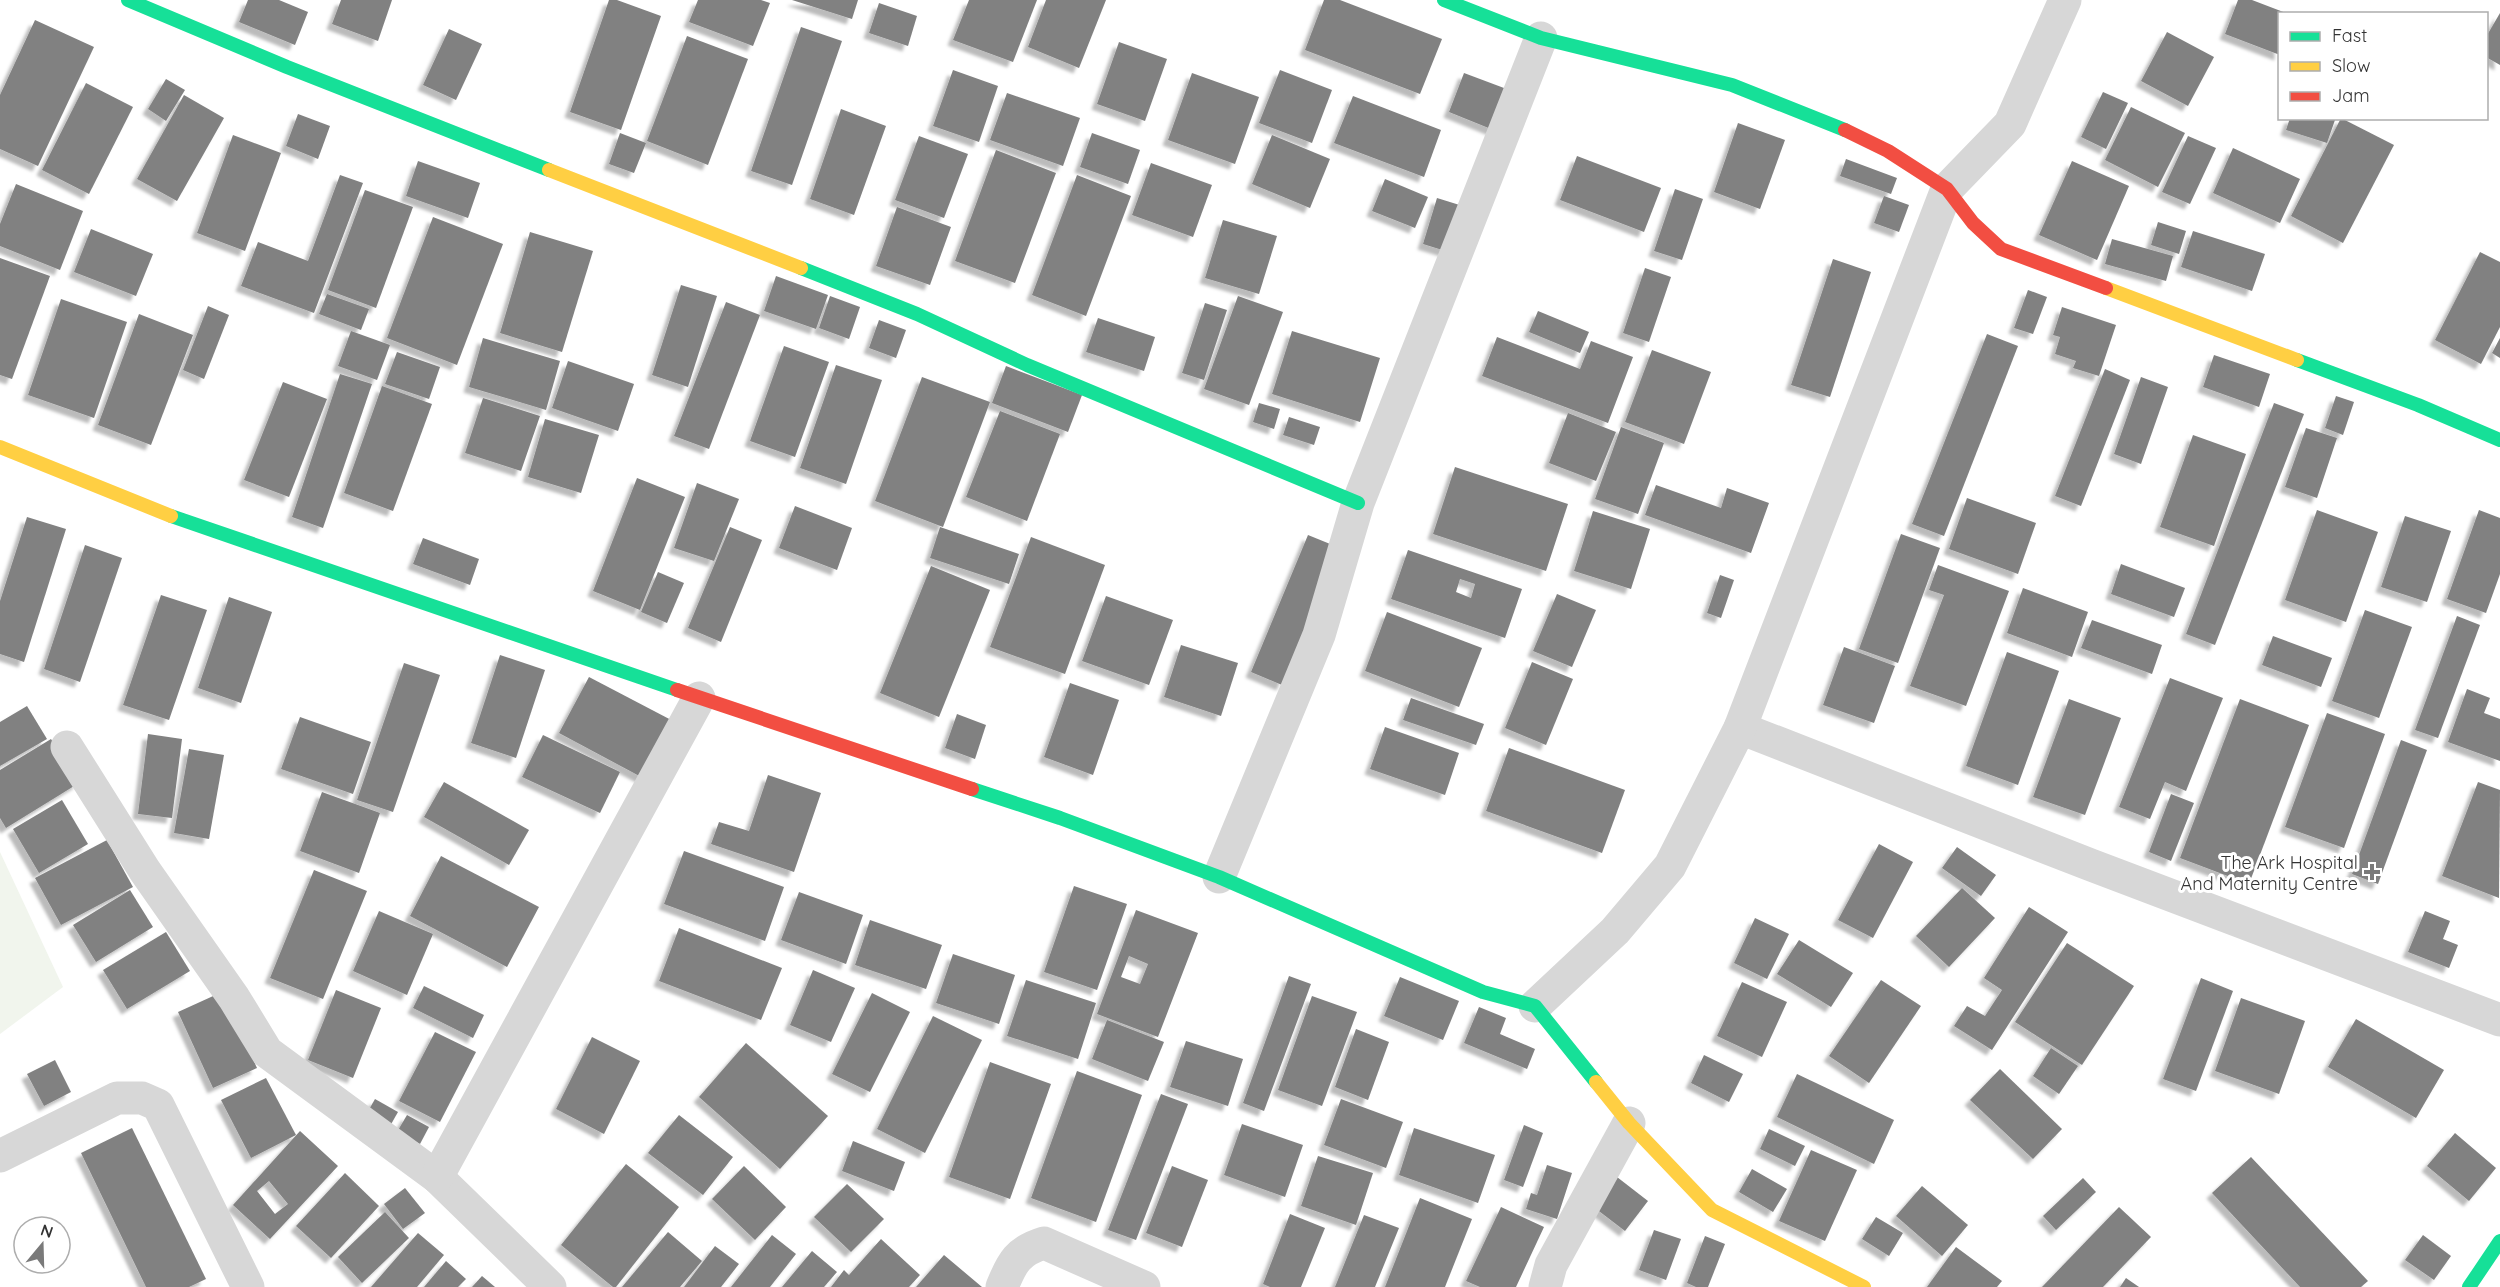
<svg xmlns="http://www.w3.org/2000/svg" width="2500" height="1287" viewBox="0 0 2500 1287" font-family="Quicksand,sans-serif">
	<defs>
		<filter id="shadow"><feDropShadow dx="-5.5" dy="5.5" stdDeviation="1.5" flood-color="#0004"/></filter>
	</defs>
	<rect width="100%" height="100%" fill="#fff"/>
	<polygon fill="#f1f5ed" points="0,852 63,987 0,1034"/>
	<g fill="#818181" fill-rule="evenodd" filter="url(#shadow)">
		<polygon points="248,0 279,0 308,12 295,45 239,22"/>
		<polygon points="341,0 392,0 378,41 332,24"/>
		<polygon points="609,0 617,0 661,16 621,130 570,112"/>
		<polygon points="698,0 761,0 770,3 753,46 689,22"/>
		<polygon points="792,0 858,0 852,19"/>
		<polygon points="969,0 1037,0 1013,62 953,40"/>
		<polygon points="1046,0 1106,0 1079,68 1028,47"/>
		<polygon points="1324,0 1340,0 1442,39 1420,94 1305,50"/>
		<polygon points="2238,0 2252,0 2286,13 2280,14 2280,55 2225,34"/>
		<polygon points="879,3 917,16 908,46 869,33"/>
		<polygon points="2500,13 2500,65 2486,57 2486,37"/>
		<polygon points="35,20 94,47 38,166 0,149 0,95"/>
		<polygon points="801,27 842,41 792,185 751,171"/>
		<polygon points="449,29 482,44 456,100 423,85"/>
		<polygon points="2167,32 2214,57 2188,106 2141,81"/>
		<polygon points="687,36 748,59 708,165 647,141"/>
		<polygon points="1119,42 1167,59 1145,121 1097,104"/>
		<polygon points="953,70 998,86 979,142 933,126"/>
		<polygon points="1280,70 1332,90 1312,143 1259,123"/>
		<polygon points="1192,73 1259,97 1235,164 1168,140"/>
		<polygon points="1464,73 1512,91 1496,131 1449,112"/>
		<polygon points="166,79 185,90 166,121 148,109"/>
		<polygon points="86,83 133,107 89,194 42,170"/>
		<polygon points="2103,92 2128,103 2106,149 2081,137"/>
		<polygon points="1007,93 1080,118 1063,166 990,140"/>
		<polygon points="184,95 224,118 177,201 137,179"/>
		<polygon points="1353,96 1441,130 1424,177 1334,143"/>
		<polygon points="2131,107 2185,133 2158,187 2105,160"/>
		<polygon points="841,109 886,126 854,215 810,199"/>
		<polygon points="298,114 330,126 318,159 286,146"/>
		<polygon points="2290,118 2330,118 2335,120 2327,143 2286,130"/>
		<polygon points="2341,118 2394,145 2343,243 2291,216"/>
		<polygon points="1738,123 1785,140 1760,209 1714,192"/>
		<polygon points="620,133 646,143 634,173 609,164"/>
		<polygon points="1092,133 1140,150 1128,184 1080,167"/>
		<polygon points="233,135 281,153 245,251 197,233"/>
		<polygon points="1272,135 1330,159 1310,208 1252,184"/>
		<polygon points="919,136 968,154 944,218 895,200"/>
		<polygon points="2188,136 2216,148 2190,204 2162,192"/>
		<polygon points="2233,148 2300,179 2280,223 2213,193"/>
		<polygon points="996,150 1056,173 1015,283 955,261"/>
		<polygon points="1577,156 1661,188 1644,232 1560,200"/>
		<polygon points="1846,159 1897,178 1891,194 1840,176"/>
		<polygon points="418,161 480,183 468,218 406,196"/>
		<polygon points="2072,161 2129,186 2097,260 2039,235"/>
		<polygon points="1151,163 1212,185 1193,237 1132,215"/>
		<polygon points="340,175 363,183 314,313 241,286 258,242 308,261"/>
		<polygon points="1077,175 1131,196 1086,316 1032,295"/>
		<polygon points="1385,179 1428,197 1415,228 1372,211"/>
		<polygon points="16,184 83,211 60,270 0,246 0,224"/>
		<polygon points="1675,189 1703,199 1682,260 1654,251"/>
		<polygon points="365,190 413,207 376,308 328,290"/>
		<polygon points="1884,196 1909,205 1899,232 1874,223"/>
		<polygon points="1437,198 1466,207 1452,253 1423,244"/>
		<polygon points="897,207 951,227 930,285 876,266"/>
		<polygon points="433,217 503,244 457,365 387,338"/>
		<polygon points="1223,220 1277,236 1259,294 1205,278"/>
		<polygon points="2158,222 2186,231 2179,254 2151,245"/>
		<polygon points="91,229 153,254 136,296 74,272"/>
		<polygon points="2193,231 2265,254 2252,291 2181,267"/>
		<polygon points="530,232 593,251 562,352 500,333"/>
		<polygon points="2112,239 2173,256 2166,281 2105,264"/>
		<polygon points="2480,252 2500,262 2500,327 2481,364 2435,340"/>
		<polygon points="0,258 50,276 12,379 0,375"/>
		<polygon points="1833,259 1871,272 1830,397 1791,385"/>
		<polygon points="1645,268 1671,277 1649,342 1623,333"/>
		<polygon points="776,276 828,295 816,329 764,311"/>
		<polygon points="681,285 717,296 688,387 652,375"/>
		<polygon points="2028,290 2047,297 2033,334 2014,328"/>
		<polygon points="327,294 369,309 361,330 319,314"/>
		<polygon points="830,296 860,307 849,339 819,328"/>
		<polygon points="1238,296 1283,312 1249,405 1204,389"/>
		<polygon points="61,299 127,322 94,418 28,395"/>
		<polygon points="726,302 760,315 709,449 674,436"/>
		<polygon points="1205,303 1227,310 1204,380 1182,373"/>
		<polygon points="208,306 229,315 204,379 183,370"/>
		<polygon points="2062,307 2116,325 2099,376 2073,368 2076,361 2055,354 2060,337 2053,335"/>
		<polygon points="1538,311 1589,332 1580,353 1529,332"/>
		<polygon points="139,314 193,335 151,445 98,425"/>
		<polygon points="1098,318 1155,337 1144,371 1086,352"/>
		<polygon points="879,320 906,330 896,358 869,348"/>
		<polygon points="351,331 390,345 377,380 338,366"/>
		<polygon points="1292,331 1380,358 1360,422 1272,394"/>
		<polygon points="1987,334 2018,346 1944,536 1912,524"/>
		<polygon points="1497,337 1580,369 1591,341 1633,357 1608,423 1482,376"/>
		<polygon points="483,338 560,361 546,410 469,387"/>
		<polygon points="2500,338 2500,358 2492,353"/>
		<polygon points="784,346 829,362 795,457 750,441"/>
		<polygon points="1652,350 1711,372 1684,444 1625,422"/>
		<polygon points="397,352 440,367 429,399 385,384"/>
		<polygon points="2214,355 2270,374 2259,407 2203,387"/>
		<polygon points="568,361 634,384 618,431 552,408"/>
		<polygon points="836,365 882,380 846,484 800,468"/>
		<polygon points="1006,366 1082,395 1068,432 992,403"/>
		<polygon points="2105,369 2130,380 2081,506 2055,496"/>
		<polygon points="340,374 372,384 323,528 292,517"/>
		<polygon points="922,377 990,402 943,527 875,501"/>
		<polygon points="2141,377 2168,387 2141,464 2114,454"/>
		<polygon points="283,382 327,399 289,497 244,480"/>
		<polygon points="382,386 432,404 393,511 344,493"/>
		<polygon points="2336,396 2354,402 2343,435 2325,428"/>
		<polygon points="483,398 540,416 521,471 465,453"/>
		<polygon points="1259,403 1280,409 1274,429 1253,422"/>
		<polygon points="2274,403 2304,414 2215,645 2186,634"/>
		<polygon points="1000,411 1060,434 1027,521 966,497"/>
		<polygon points="1568,413 1616,432 1596,481 1549,463"/>
		<polygon points="1289,417 1320,427 1314,445 1283,435"/>
		<polygon points="545,419 599,435 581,493 528,477"/>
		<polygon points="1621,427 1664,443 1638,514 1595,499"/>
		<polygon points="2306,428 2337,438 2317,498 2285,487"/>
		<polygon points="2193,435 2246,454 2214,546 2160,527"/>
		<polygon points="1455,467 1568,504 1546,571 1433,534"/>
		<polygon points="637,478 685,497 640,610 593,591"/>
		<polygon points="697,483 739,499 714,561 674,548"/>
		<polygon points="1656,485 1721,508 1727,488 1769,503 1751,553 1645,515"/>
		<polygon points="1967,498 2036,523 2018,574 1949,549"/>
		<polygon points="795,506 852,528 837,570 779,548"/>
		<polygon points="2317,510 2378,532 2346,622 2285,600"/>
		<polygon points="2479,510 2500,518 2500,574 2486,613 2447,599"/>
		<polygon points="1593,511 1650,529 1631,589 1574,571"/>
		<polygon points="2405,516 2451,531 2427,602 2381,587"/>
		<polygon points="27,517 66,529 24,662 0,654 0,601"/>
		<polygon points="730,527 762,540 721,642 688,628"/>
		<polygon points="940,527 1019,554 1009,584 930,558"/>
		<polygon points="1901,534 1940,548 1898,663 1859,649"/>
		<polygon points="1308,535 1340,548 1282,685 1251,672"/>
		<polygon points="1031,537 1105,565 1065,674 990,647"/>
		<polygon points="423,538 479,559 470,585 413,564"/>
		<polygon points="85,545 122,558 80,682 44,669"/>
		<path d="M 1408,550 L 1522,589 L 1505,638 L 1391,599 ZM 1460,579 L 1475,584 L 1471,598 L 1456,592 Z"/>
		<polygon points="2121,564 2185,588 2174,617 2111,594"/>
		<polygon points="1938,565 2009,591 1966,706 1910,686 1944,595 1929,590"/>
		<polygon points="931,566 990,590 939,717 880,693"/>
		<polygon points="658,572 684,583 667,623 641,612"/>
		<polygon points="1720,575 1734,580 1721,618 1707,613"/>
		<polygon points="2023,588 2088,612 2072,657 2007,633"/>
		<polygon points="1557,594 1596,610 1572,667 1533,651"/>
		<polygon points="161,595 207,610 169,720 123,705"/>
		<polygon points="1106,596 1173,620 1149,685 1082,661"/>
		<polygon points="229,597 272,612 241,703 198,688"/>
		<polygon points="2365,610 2412,627 2379,718 2332,701"/>
		<polygon points="1387,612 1482,648 1459,707 1365,671"/>
		<polygon points="2457,616 2480,625 2438,738 2415,730"/>
		<polygon points="2092,620 2162,645 2152,674 2081,648"/>
		<polygon points="2273,636 2332,658 2321,687 2262,665"/>
		<polygon points="1181,645 1238,663 1221,716 1164,697"/>
		<polygon points="1844,647 1895,666 1874,723 1823,705"/>
		<polygon points="2007,652 2059,671 2018,785 1966,766"/>
		<polygon points="500,655 545,670 516,758 471,743"/>
		<polygon points="1532,662 1573,679 1546,745 1505,728"/>
		<polygon points="404,663 440,675 393,812 357,800"/>
		<polygon points="589,677 675,722 645,779 559,733"/>
		<polygon points="2170,678 2223,698 2186,791 2165,782 2150,819 2119,807"/>
		<polygon points="1070,683 1119,700 1093,775 1044,757"/>
		<polygon points="2467,689 2490,698 2484,713 2500,719 2500,761 2448,742"/>
		<polygon points="1411,698 1484,724 1476,745 1403,720"/>
		<polygon points="2069,699 2121,718 2085,815 2033,797"/>
		<polygon points="2240,699 2309,725 2249,884 2180,858"/>
		<polygon points="27,706 47,739 0,766 0,722"/>
		<polygon points="2327,713 2385,734 2344,848 2285,827"/>
		<polygon points="957,714 986,725 975,759 945,748"/>
		<polygon points="300,717 371,742 353,794 281,769"/>
		<polygon points="1385,727 1459,753 1445,795 1370,769"/>
		<polygon points="148,734 182,739 172,818 138,814"/>
		<polygon points="543,735 620,772 600,813 522,777"/>
		<polygon points="51,739 79,783 6,828 0,818 0,770"/>
		<polygon points="2401,740 2427,750 2378,884 2352,874"/>
		<polygon points="1509,748 1625,790 1602,853 1486,811"/>
		<polygon points="189,749 224,755 209,839 174,833"/>
		<polygon points="768,775 821,793 794,872 711,844 719,822 749,831"/>
		<polygon points="444,782 529,830 509,865 424,817"/>
		<polygon points="2478,782 2500,790 2499,898 2442,876"/>
		<polygon points="322,792 380,813 359,873 300,851"/>
		<polygon points="2171,794 2194,803 2171,861 2149,852"/>
		<polygon points="62,800 88,844 39,873 13,829"/>
		<polygon points="107,840 133,887 61,925 35,878"/>
		<polygon points="1879,844 1913,862 1873,938 1838,920"/>
		<polygon points="1957,847 1996,875 1981,896 1942,868"/>
		<polygon points="684,851 784,887 765,941 664,904"/>
		<polygon points="441,856 539,907 507,967 410,916"/>
		<polygon points="314,870 367,891 323,999 270,978"/>
		<polygon points="1074,886 1127,904 1097,990 1044,972"/>
		<polygon points="1962,888 1995,918 1949,967 1916,936"/>
		<polygon points="130,890 153,927 96,962 73,925"/>
		<polygon points="799,892 863,915 846,964 781,940"/>
		<polygon points="2029,907 2068,932 1992,1050 1954,1026 1967,1006 1985,1016 2002,990 1984,978"/>
		<path d="M 1136,910 L 1198,933 L 1158,1037 L 1097,1014 ZM 1129,956 L 1148,964 L 1140,984 L 1121,977 Z"/>
		<polygon points="379,911 433,934 407,995 353,971"/>
		<polygon points="2425,911 2450,921 2443,939 2458,945 2449,968 2408,952"/>
		<polygon points="1755,918 1789,934 1767,979 1734,963"/>
		<polygon points="870,920 942,945 926,989 855,965"/>
		<polygon points="679,928 782,968 761,1020 659,981"/>
		<polygon points="166,932 190,971 127,1009 103,970"/>
		<polygon points="1799,940 1853,973 1831,1007 1777,974"/>
		<polygon points="2067,943 2134,986 2082,1065 2015,1022"/>
		<polygon points="953,954 1015,975 999,1024 936,1003"/>
		<polygon points="813,970 855,988 831,1042 790,1025"/>
		<polygon points="1289,976 1311,984 1264,1111 1243,1103"/>
		<polygon points="1400,977 1459,1001 1443,1040 1384,1016"/>
		<polygon points="2201,978 2233,991 2196,1091 2163,1079"/>
		<polygon points="1026,980 1096,1003 1078,1059 1007,1036"/>
		<polygon points="1881,980 1921,1006 1869,1083 1829,1056"/>
		<polygon points="1742,982 1787,1002 1762,1057 1717,1036"/>
		<polygon points="424,986 484,1015 473,1038 413,1008"/>
		<polygon points="336,990 381,1008 353,1078 308,1060"/>
		<polygon points="222,992 257,1068 213,1088 178,1012"/>
		<polygon points="872,993 910,1012 870,1092 832,1074"/>
		<polygon points="1312,996 1357,1012 1322,1106 1278,1090"/>
		<polygon points="2241,998 2305,1021 2279,1094 2215,1071"/>
		<polygon points="1479,1007 1506,1018 1500,1034 1535,1049 1527,1069 1464,1043"/>
		<polygon points="933,1016 982,1040 925,1153 877,1129"/>
		<polygon points="2356,1019 2444,1070 2416,1118 2328,1067"/>
		<polygon points="1107,1020 1164,1042 1148,1081 1092,1059"/>
		<polygon points="1356,1029 1389,1042 1368,1100 1335,1087"/>
		<polygon points="435,1032 476,1052 440,1122 399,1101"/>
		<polygon points="592,1037 640,1061 604,1134 556,1109"/>
		<polygon points="1186,1041 1243,1059 1228,1106 1170,1087"/>
		<polygon points="746,1043 828,1116 780,1169 699,1097"/>
		<polygon points="2051,1048 2078,1066 2059,1094 2033,1076"/>
		<polygon points="1704,1055 1743,1074 1729,1102 1691,1083"/>
		<polygon points="55,1060 71,1092 44,1106 27,1074"/>
		<polygon points="990,1062 1051,1084 1010,1199 949,1177"/>
		<polygon points="2000,1069 2062,1129 2033,1159 1970,1100"/>
		<polygon points="1077,1071 1142,1095 1096,1222 1031,1198"/>
		<polygon points="1797,1074 1894,1120 1874,1164 1777,1117"/>
		<polygon points="266,1078 296,1135 251,1158 221,1100"/>
		<polygon points="1161,1094 1188,1104 1136,1240 1108,1230"/>
		<polygon points="375,1099 398,1112 390,1126 367,1113"/>
		<polygon points="1341,1099 1403,1122 1386,1168 1324,1145"/>
		<polygon points="407,1115 429,1127 420,1144 397,1132"/>
		<polygon points="679,1115 733,1157 703,1195 648,1153"/>
		<polygon points="1242,1124 1303,1145 1285,1197 1224,1175"/>
		<polygon points="1524,1125 1543,1133 1523,1187 1504,1180"/>
		<polygon points="132,1128 206,1279 189,1287 146,1287 81,1153"/>
		<polygon points="1414,1128 1495,1155 1478,1203 1399,1175"/>
		<polygon points="1769,1129 1805,1146 1795,1166 1760,1149"/>
		<path d="M 300,1131 L 338,1166 L 270,1239 L 233,1205 ZM 269,1181 L 288,1204 L 275,1214 L 257,1191 Z"/>
		<polygon points="2455,1133 2496,1168 2469,1201 2427,1166"/>
		<polygon points="853,1141 905,1162 894,1191 842,1171"/>
		<polygon points="1811,1150 1857,1170 1825,1241 1779,1221"/>
		<polygon points="1318,1156 1373,1173 1356,1225 1301,1206"/>
		<polygon points="2251,1157 2368,1281 2361,1287 2300,1287 2212,1193"/>
		<polygon points="626,1164 679,1207 616,1287 613,1287 561,1245"/>
		<polygon points="1547,1165 1572,1173 1557,1219 1526,1209 1531,1193 1537,1195"/>
		<polygon points="744,1166 786,1207 755,1240 712,1199"/>
		<polygon points="1172,1166 1208,1180 1182,1247 1146,1233"/>
		<polygon points="1752,1169 1787,1189 1773,1212 1739,1192"/>
		<polygon points="345,1173 379,1206 331,1258 296,1226"/>
		<polygon points="1617,1177 1648,1201 1625,1231 1595,1208"/>
		<polygon points="2083,1178 2096,1192 2056,1230 2043,1216"/>
		<polygon points="847,1184 884,1219 851,1252 814,1217"/>
		<polygon points="1922,1186 1968,1225 1942,1256 1896,1216"/>
		<polygon points="405,1188 425,1213 403,1229 384,1204"/>
		<polygon points="1420,1198 1472,1219 1445,1287 1385,1287"/>
		<polygon points="1501,1207 1544,1227 1516,1287 1480,1287 1466,1281"/>
		<polygon points="2119,1207 2151,1237 2103,1287 2042,1287"/>
		<polygon points="385,1212 409,1238 362,1283 338,1257"/>
		<polygon points="1290,1214 1325,1228 1301,1287 1270,1287 1263,1284"/>
		<polygon points="1364,1215 1399,1228 1375,1287 1335,1287"/>
		<polygon points="1876,1217 1903,1233 1889,1256 1862,1239"/>
		<polygon points="1654,1230 1681,1239 1666,1280 1639,1270"/>
		<polygon points="668,1232 702,1261 680,1287 622,1287"/>
		<polygon points="418,1233 444,1255 417,1287 371,1287"/>
		<polygon points="772,1235 796,1254 770,1287 731,1287"/>
		<polygon points="2423,1235 2451,1256 2434,1280 2405,1260"/>
		<polygon points="1705,1236 1725,1244 1708,1287 1696,1287 1687,1283"/>
		<polygon points="881,1239 920,1275 909,1287 831,1287 844,1270 849,1275"/>
		<polygon points="715,1246 739,1264 721,1287 684,1287"/>
		<polygon points="1956,1247 2002,1281 1997,1287 1927,1287"/>
		<polygon points="812,1251 837,1272 824,1287 782,1287"/>
		<polygon points="944,1255 982,1287 916,1287"/>
		<polygon points="446,1261 466,1279 458,1287 424,1287"/>
		<polygon points="482,1276 495,1287 472,1287"/>
		<polygon points="2126,1278 2139,1287 2120,1287"/>
	</g>
	<g fill="none" stroke-linecap="round" stroke-linejoin="round">
		<g stroke="#d7d7d7" stroke-width="33">
			<polyline points="1740,728 2091,865 2500,1020"/>
			<polyline points="67,747 145,871 234,998 267,1052 437,1177 550,1287"/>
			<polyline points="1219,877 1319,635 1358,503 1541,38"/>
			<polyline points="1535,1006 1615,931 1670,866 1740,728 1947,189 2010,124 2065,0"/>
			<polyline points="0,1156 117,1098 142,1098 158,1105 248,1287"/>
			<polyline points="437,1177 699,698"/>
			<path d="M 1002,1287 C 1012,1262 1018,1251 1044,1243 L 1144,1287"/>
			<polyline points="1545,1287 1551,1265 1629,1123"/>
		</g>
		<g stroke="#16e098" stroke-width="14">
			<polyline points="128,0 287,67 549,170"/>
			<polyline points="1444,0 1541,38 1732,85 1845,130"/>
			<polyline points="801,268 917,314 1027,365 1358,503"/>
			<polyline points="2297,360 2418,405 2500,440"/>
			<polyline points="171,516 677,690"/>
			<polyline points="972,789 1060,818 1219,877 1483,992 1535,1006 1596,1082"/>
			<polyline points="2469,1287 2500,1241"/>
		</g>
		<g stroke="#ffcf43" stroke-width="14">
			<polyline points="549,170 801,268"/>
			<polyline points="2106,288 2297,360"/>
			<polyline points="0,447 171,516"/>
			<polyline points="1596,1082 1629,1123 1712,1210 1864,1287"/>
		</g>
		<g stroke="#f24e42" stroke-width="14">
			<polyline points="1845,130 1888,151 1947,189 1973,223 2001,249 2106,288"/>
			<polyline points="677,690 972,789"/>
		</g>
	</g>
	<path fill="#7a7a7a" stroke="#fff" stroke-width="2" d="M2369 863h6v6h6v6h-6v6h-6v-6h-6v-6h6z"/>
	<g text-anchor="middle" dominant-baseline="central" stroke-width="6" stroke-linejoin="round" paint-order="stroke">
		<g font-size="18" fill="#333" stroke="#fff" text-anchor="end">
			<text x="2358" y="862">The Ark Hospital<tspan x="2358" dy="21">And Maternity Centre</tspan></text>
		</g>
	</g>
	<rect x="2278" y="12" width="210" height="108" fill="#ffffff" stroke="#adadad" stroke-width="1.5"/>
	<rect x="2290" y="32" width="30" height="9" fill="#16e098" stroke="#adadad" stroke-width="1.5"/>
	<text x="2332" y="42" font-size="18" fill="#333333">Fast</text>
	<rect x="2290" y="62" width="30" height="9" fill="#ffcf43" stroke="#adadad" stroke-width="1.5"/>
	<text x="2332" y="72" font-size="18" fill="#333333">Slow</text>
	<rect x="2290" y="92" width="30" height="9" fill="#f24e42" stroke="#adadad" stroke-width="1.5"/>
	<text x="2332" y="102" font-size="18" fill="#333333">Jam</text>
	<g transform="translate(42 1245) rotate(19)"><circle r="28" fill="#ffffff" stroke="#adadad" stroke-width="1.5"/>
	<path d="M0-4.5L10 22L0 15L-10 22Z" fill="#7a7a7a"/>
	<text y="-9" font-size="16" font-weight="bold" text-anchor="middle" fill="#333333">N</text>
	</g>
</svg>
